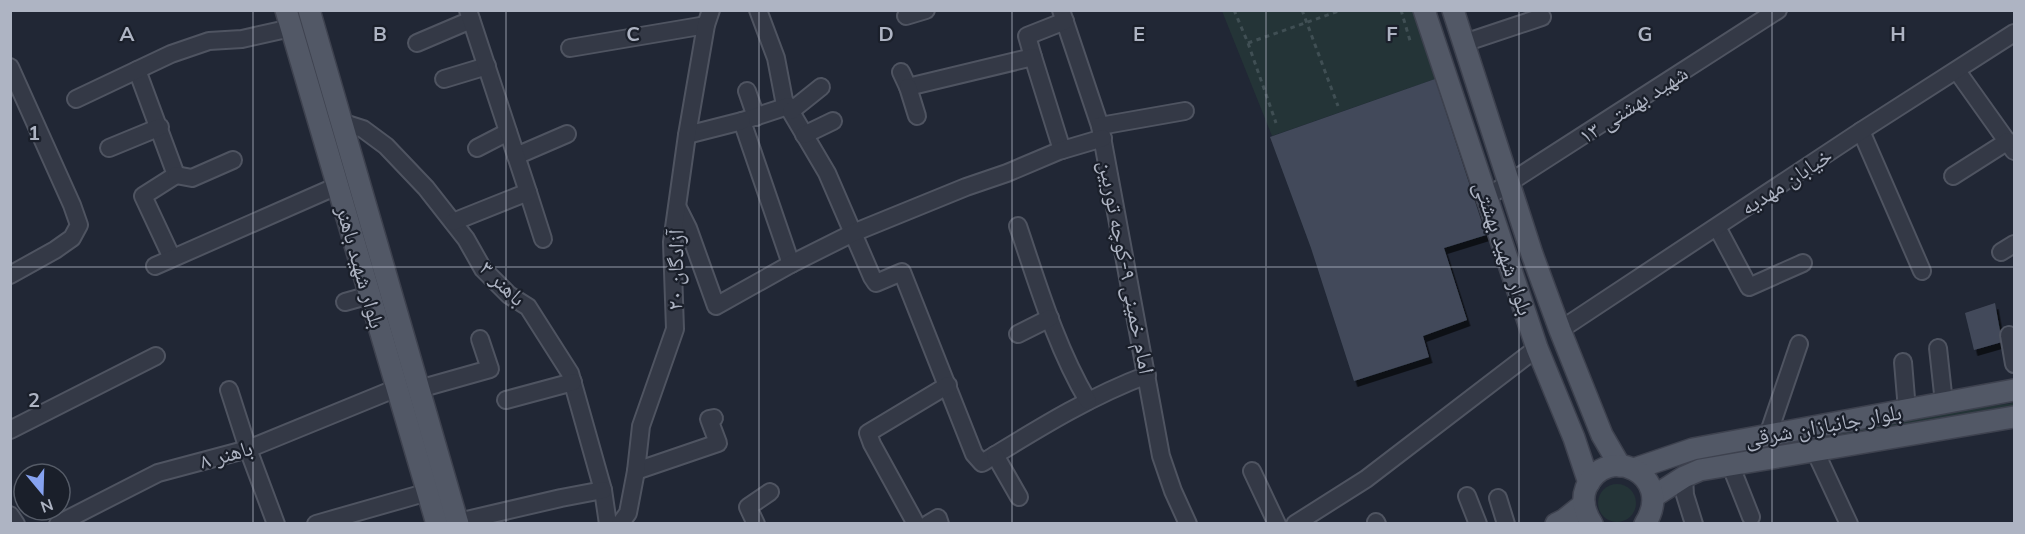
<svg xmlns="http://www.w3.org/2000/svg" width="2025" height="534" viewBox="0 0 2025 534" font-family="Mulish,'Noto Naskh Arabic',sans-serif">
	<defs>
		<filter id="shadow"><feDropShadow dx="3.5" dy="6" stdDeviation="0" flood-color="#0009"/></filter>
	</defs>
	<rect width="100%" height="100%" fill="#212735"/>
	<g fill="#243437">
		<polygon points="1222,11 1413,11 1435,79 1272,136"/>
		<polygon points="2014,403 2014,409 1671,465 1669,460 1904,418"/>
		<circle cx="1617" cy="503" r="19"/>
	</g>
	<g fill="#424a5a" filter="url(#shadow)">
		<polygon points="1435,79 1486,235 1444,248 1467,320 1423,336 1429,357 1354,381 1311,248 1270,137"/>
		<polygon points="1995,303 2002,342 1974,350 1965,313"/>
	</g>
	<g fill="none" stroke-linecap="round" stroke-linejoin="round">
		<defs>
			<g id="minor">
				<path d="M 758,10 L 776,58 L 784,100 L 827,173 L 872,277 L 876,283 L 902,272 L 974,454 L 982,463 C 1036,430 1088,397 1147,375"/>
				<polyline points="1061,10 1100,126 1161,456 1173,491 1188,524"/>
				<polyline points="906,16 926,10"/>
				<polyline points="417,43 471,20"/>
				<polyline points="1464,43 1542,17"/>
				<polyline points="570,48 706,25"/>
				<polyline points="1033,57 1027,36 1065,21"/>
				<polyline points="10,67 72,205 79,225 72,238 55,250 10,275"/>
				<polyline points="137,70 176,175 143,196 172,258"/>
				<polyline points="1957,71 2014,151"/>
				<polyline points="901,72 908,87 1033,57 1062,150"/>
				<polyline points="444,79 487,66"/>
				<polyline points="908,87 917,116"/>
				<polyline points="747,91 756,117"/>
				<polyline points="76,99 171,54 209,41 242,39 291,28"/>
				<polyline points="788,106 742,121 791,264"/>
				<polyline points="791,111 821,87"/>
				<polyline points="341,122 363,129 386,146 426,188 466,239 483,269 509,295 528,307 570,373 603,490 608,524"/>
				<polyline points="1100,126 1185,111"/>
				<polyline points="1861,131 1922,271"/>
				<polyline points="687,135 742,121"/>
				<polyline points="804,135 833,121"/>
				<polyline points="109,148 160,127"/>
				<polyline points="477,148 508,132"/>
				<polyline points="516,156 567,134"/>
				<polyline points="176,175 192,178 233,160"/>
				<polyline points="1953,176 2008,141"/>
				<polyline points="528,192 543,239"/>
				<polyline points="1487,197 1778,10"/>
				<polyline points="678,208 688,228 716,306 791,264 853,233 966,187 1007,173 1059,151 1103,138"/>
				<polyline points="453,222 528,192 468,10"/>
				<path d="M 1018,226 C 1038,285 1056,347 1088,401"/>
				<polyline points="1717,227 1749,287 1803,263"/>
				<polyline points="2001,252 2014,244"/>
				<polyline points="155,266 337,186"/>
				<polyline points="345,302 370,295"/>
				<polyline points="1560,330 1861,131 2014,33"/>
				<polyline points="1018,334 1050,318"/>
				<polyline points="2009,335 2014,364"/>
				<polyline points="1938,348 1944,403"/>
				<polyline points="1903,362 1907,410"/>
				<polyline points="419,389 490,369 480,339"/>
				<polyline points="229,390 248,449 276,524"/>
				<polyline points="506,400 573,382"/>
				<polyline points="10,430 156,356"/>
				<polyline points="1768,435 1799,344"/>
				<polyline points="1815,451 1849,524"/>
				<polyline points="995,455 1019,497"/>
				<polyline points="1730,464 1751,517"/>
				<polyline points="636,471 718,443 709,419 714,418"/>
				<polyline points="1252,471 1277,524"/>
				<polyline points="1684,477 1685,495 1694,524"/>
				<polyline points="1467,496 1478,524"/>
				<polyline points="1498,498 1506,524"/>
				<polyline points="10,515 16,524"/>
				<polyline points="458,522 561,498 603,490"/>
				<polyline points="1376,522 1377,524"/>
				<polyline points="58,524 158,473 248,449 397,388"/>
				<polyline points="316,524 428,492"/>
				<polyline points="620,524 628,513 636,471 641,426 675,329 672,242 687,135 706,25 711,10"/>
				<polyline points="756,524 748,507 770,492"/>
				<polyline points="916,524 872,444 868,433 948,385"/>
				<polyline points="928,524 938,518 940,524"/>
				<polyline points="1295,524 1366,479 1537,348"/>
			</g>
			<g id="major">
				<polyline points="286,10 437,524"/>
				<polyline points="309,10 458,524"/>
				<polyline points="1424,10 1537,348 1574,438 1589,483"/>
				<polyline points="1453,10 1532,254 1560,330 1602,435 1620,466"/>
				<polyline points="1634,469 1693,449 2014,390"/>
				<polyline points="1653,497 1684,477 1700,470 2014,417"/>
				<polyline points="1556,524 1564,520 1584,504"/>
				<path d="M 1592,524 C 1585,513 1581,501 1586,488 C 1606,441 1676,475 1645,524"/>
			</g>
		</defs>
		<use href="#minor" stroke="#4f5461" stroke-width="20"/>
		<use href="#major" stroke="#3e424f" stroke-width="24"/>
		<g stroke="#404f54" stroke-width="3" stroke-dasharray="4.5 4.5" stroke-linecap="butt">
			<polyline points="1234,10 1248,43 1276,123"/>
			<polyline points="1302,10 1338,106"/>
			<polyline points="1401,10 1411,44"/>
			<polyline points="1248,43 1342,10"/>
		</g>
		<use href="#minor" stroke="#343946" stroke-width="16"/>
		<use href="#major" stroke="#525866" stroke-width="21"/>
	</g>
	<path fill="none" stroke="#aeb4c3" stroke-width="1.5" stroke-opacity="0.55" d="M 253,10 L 253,524M 506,10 L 506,524M 759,10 L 759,524M 1012,10 L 1012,524M 1266,10 L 1266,524M 1519,10 L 1519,524M 1772,10 L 1772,524M 10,267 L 2014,267"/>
	<g text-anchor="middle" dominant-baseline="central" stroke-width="4.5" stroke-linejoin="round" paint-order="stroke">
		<g font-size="22" fill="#aeb4c3" stroke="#1a1f2a">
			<text transform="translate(1633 104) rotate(-33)">شهید بهشتی ۱۳</text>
			<text transform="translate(1786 181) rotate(-33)">خیابان مهدیه</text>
			<text transform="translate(1504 248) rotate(71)">بلوار شهید بهشتی</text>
			<text transform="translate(361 267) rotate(74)">بلوار شهید باهنر</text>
			<text transform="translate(1127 267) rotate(79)">امام خمینی ۹-کوچه توربین</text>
			<text transform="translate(675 270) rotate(-89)">آزادگان ۲۰</text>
			<text transform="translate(503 283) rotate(44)">باهنر ۳</text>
			<text transform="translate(1823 425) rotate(-10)">بلوار جانبازان شرقی</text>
			<text transform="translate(226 454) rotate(-16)">باهنر ۸</text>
		</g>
	</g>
	<g font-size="20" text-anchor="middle" font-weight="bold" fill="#aeb4c3" stroke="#1a1f2a" stroke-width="4.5" stroke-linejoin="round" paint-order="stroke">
		<text x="127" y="41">A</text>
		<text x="380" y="41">B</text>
		<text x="633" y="41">C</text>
		<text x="886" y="41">D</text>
		<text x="1139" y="41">E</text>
		<text x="1392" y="41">F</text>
		<text x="1645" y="41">G</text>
		<text x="1898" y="41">H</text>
		<text x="34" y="140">1</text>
		<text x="34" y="407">2</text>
	</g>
	<rect width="2025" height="534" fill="none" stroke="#aeb4c3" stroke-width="24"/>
	<g transform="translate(42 492) rotate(161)"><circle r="28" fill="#1a1f2a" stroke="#555b67" stroke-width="1.5"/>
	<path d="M0-4.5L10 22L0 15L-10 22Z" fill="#86a2f0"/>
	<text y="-9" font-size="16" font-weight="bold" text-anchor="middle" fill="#aeb4c3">N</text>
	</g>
</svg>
